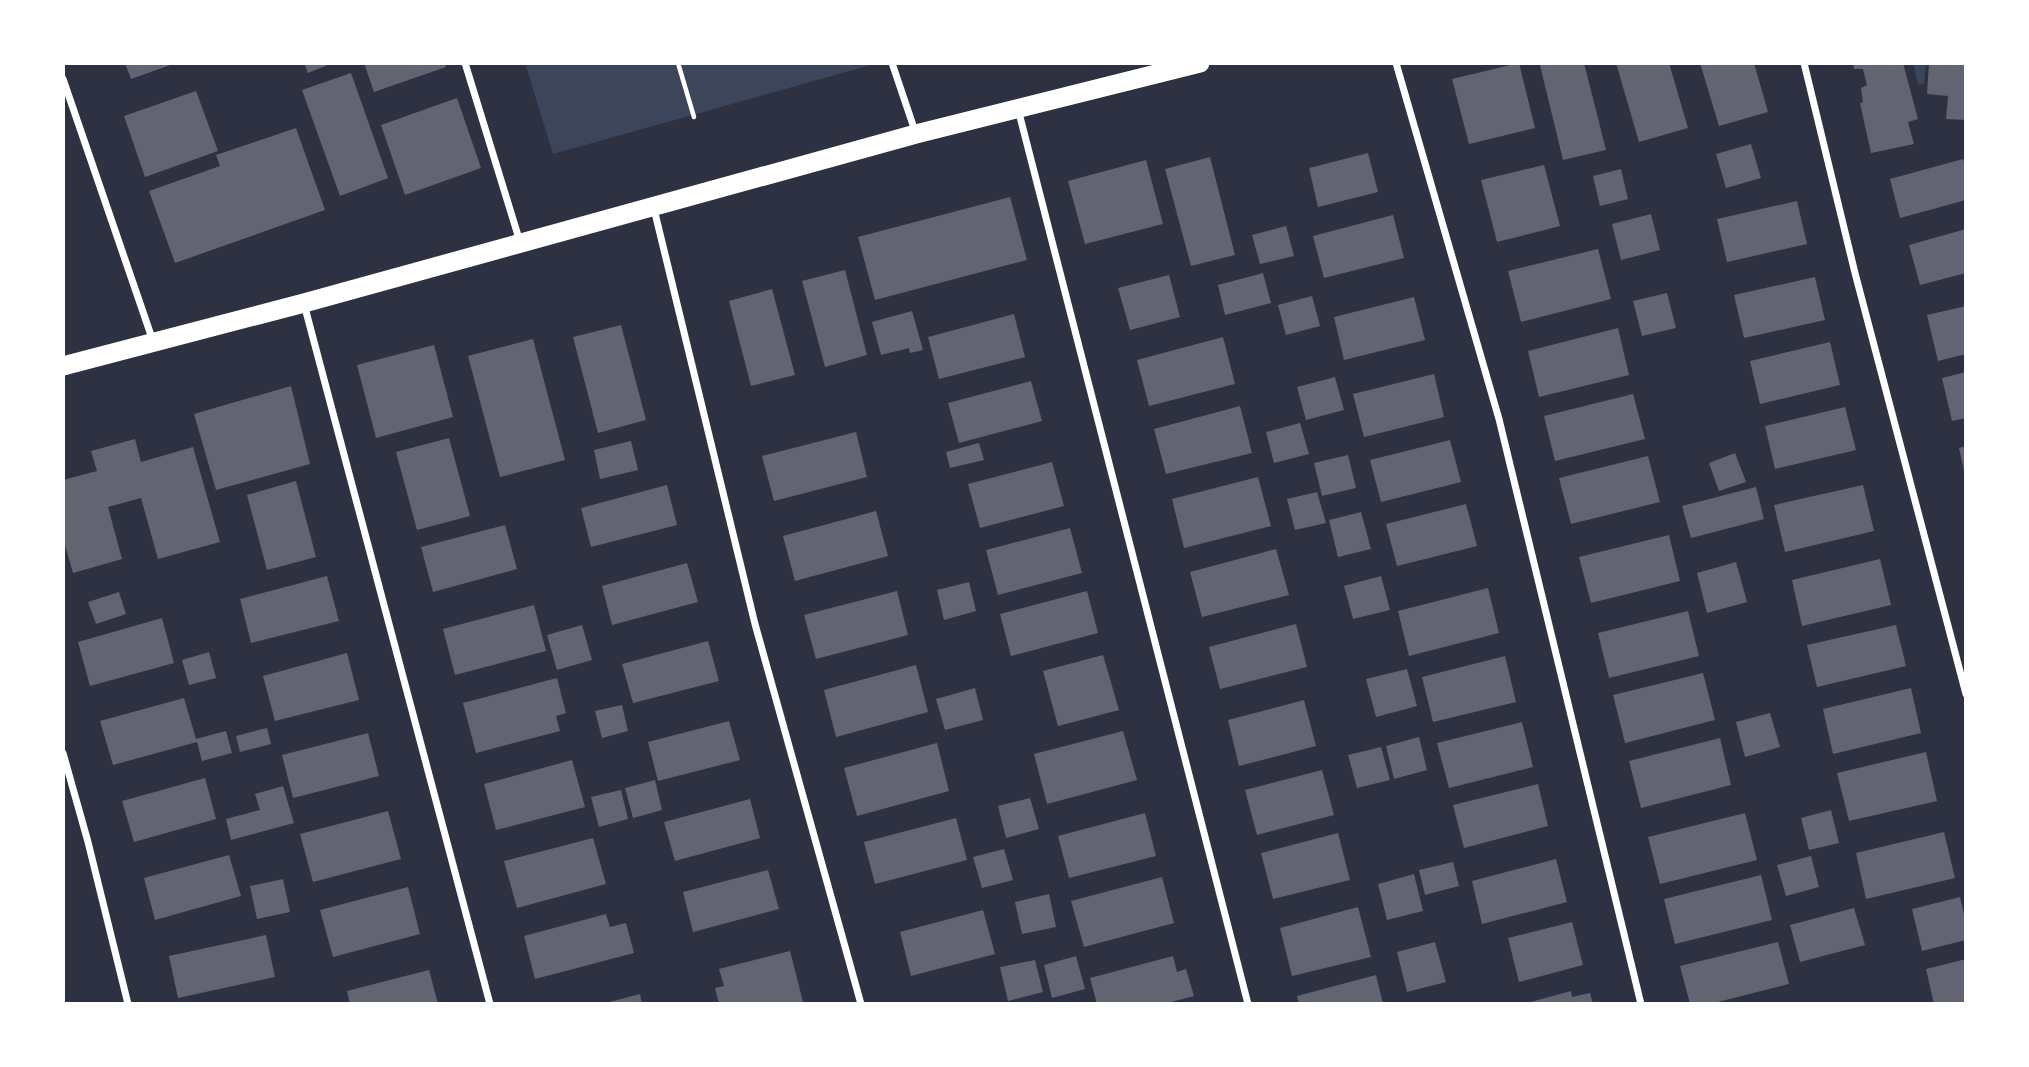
<svg xmlns="http://www.w3.org/2000/svg" width="2029" height="1067" viewBox="0 0 2029 1067" font-family="Quicksand,sans-serif">
	<rect width="100%" height="100%" fill="#2d3142"/>
	<g fill="#3c4559">
		<polygon points="525,63 871,63 871,65 553,154"/>
		<polygon points="1913,63 1926,63 1924,83 1918,85"/>
	</g>
	<g fill="#626471">
		<polygon points="125,63 176,63 131,79"/>
		<polygon points="304,63 333,63 308,73"/>
		<polygon points="364,63 444,63 446,67 374,92"/>
		<polygon points="1519,63 1535,128 1469,144 1452,79"/>
		<polygon points="1547,63 1584,63 1606,150 1563,160 1540,65"/>
		<polygon points="1616,63 1669,63 1688,128 1639,142"/>
		<polygon points="1700,63 1754,63 1768,112 1719,126"/>
		<polygon points="1853,63 1903,63 1918,119 1908,122 1914,144 1871,153 1860,103 1863,102 1861,88 1867,85 1863,69 1854,69"/>
		<polygon points="1929,63 1966,63 1966,120 1946,119 1948,96 1927,94"/>
		<polygon points="351,73 388,178 340,196 302,90"/>
		<polygon points="196,91 218,151 145,177 124,116"/>
		<polygon points="457,98 481,168 405,195 381,125"/>
		<polygon points="296,128 325,210 175,263 149,191 220,166 216,155"/>
		<polygon points="1751,144 1761,178 1726,188 1716,154"/>
		<polygon points="1368,153 1378,192 1318,207 1309,168"/>
		<polygon points="1210,157 1235,255 1191,266 1165,169"/>
		<polygon points="1963,159 1966,169 1966,200 1900,218 1890,179"/>
		<polygon points="1146,160 1163,224 1085,244 1068,181"/>
		<polygon points="1544,165 1560,226 1497,242 1481,180"/>
		<polygon points="1621,169 1628,199 1600,206 1593,176"/>
		<polygon points="1010,197 1027,260 875,300 858,237"/>
		<polygon points="1797,201 1807,244 1727,262 1717,219"/>
		<polygon points="1651,214 1660,250 1621,260 1612,224"/>
		<polygon points="1393,215 1404,258 1324,278 1313,236"/>
		<polygon points="1286,226 1294,256 1260,264 1252,235"/>
		<polygon points="1966,229 1966,273 1920,285 1909,245"/>
		<polygon points="1598,249 1611,299 1521,322 1508,271"/>
		<polygon points="845,270 867,355 825,367 802,281"/>
		<polygon points="1263,273 1271,303 1225,315 1218,285"/>
		<polygon points="1169,275 1180,317 1130,330 1118,288"/>
		<polygon points="1815,277 1825,320 1744,338 1734,295"/>
		<polygon points="772,289 795,375 751,386 729,301"/>
		<polygon points="1667,293 1676,328 1642,336 1633,301"/>
		<polygon points="1312,296 1320,326 1286,335 1278,305"/>
		<polygon points="1414,297 1425,340 1344,360 1334,317"/>
		<polygon points="1966,306 1966,354 1938,361 1927,315"/>
		<polygon points="912,311 923,350 910,353 909,348 881,355 872,322"/>
		<polygon points="1014,314 1025,357 939,379 928,337"/>
		<polygon points="621,325 646,420 598,433 573,337"/>
		<polygon points="1618,328 1629,375 1539,397 1528,351"/>
		<polygon points="1223,337 1235,384 1149,406 1137,360"/>
		<polygon points="533,339 565,460 500,477 468,356"/>
		<polygon points="1830,342 1840,385 1760,404 1750,361"/>
		<polygon points="434,345 453,417 376,438 357,365"/>
		<polygon points="1966,372 1966,418 1952,421 1942,378"/>
		<polygon points="1434,374 1444,417 1364,437 1353,394"/>
		<polygon points="1335,377 1344,410 1306,420 1297,387"/>
		<polygon points="1031,381 1042,421 959,443 948,403"/>
		<polygon points="291,386 310,464 216,490 194,414"/>
		<polygon points="1633,394 1645,439 1555,461 1544,416"/>
		<polygon points="1240,406 1252,453 1166,474 1154,429"/>
		<polygon points="1845,407 1856,450 1775,469 1765,426"/>
		<polygon points="1300,423 1309,454 1274,463 1266,432"/>
		<polygon points="856,432 867,477 774,501 762,456"/>
		<polygon points="449,438 470,516 417,530 396,452"/>
		<polygon points="135,439 141,462 193,447 220,542 158,559 141,498 108,507 122,559 73,573 63,538 63,480 97,471 91,451"/>
		<polygon points="1450,440 1461,482 1381,502 1370,460"/>
		<polygon points="631,441 638,470 600,479 594,450"/>
		<polygon points="979,443 984,460 950,468 946,452"/>
		<polygon points="1966,446 1966,475 1965,475 1959,448"/>
		<polygon points="1735,453 1746,482 1719,491 1709,463"/>
		<polygon points="1348,455 1356,488 1322,496 1314,463"/>
		<polygon points="1648,456 1660,502 1571,524 1559,478"/>
		<polygon points="1052,462 1064,506 980,528 968,484"/>
		<polygon points="1258,477 1271,526 1184,548 1172,499"/>
		<polygon points="296,481 316,557 267,570 247,495"/>
		<polygon points="667,485 677,525 591,547 581,508"/>
		<polygon points="1863,485 1874,531 1785,552 1774,505"/>
		<polygon points="1756,487 1764,519 1691,538 1682,506"/>
		<polygon points="1317,492 1326,523 1295,530 1287,499"/>
		<polygon points="1466,504 1477,546 1397,566 1386,524"/>
		<polygon points="876,511 888,556 795,581 783,536"/>
		<polygon points="1361,512 1371,549 1338,557 1329,520"/>
		<polygon points="505,525 517,569 433,592 421,547"/>
		<polygon points="1070,528 1082,573 998,595 986,550"/>
		<polygon points="1669,535 1680,581 1591,603 1579,557"/>
		<polygon points="1276,549 1289,595 1202,617 1190,572"/>
		<polygon points="1880,559 1891,605 1802,626 1792,580"/>
		<polygon points="1736,562 1747,602 1707,613 1697,573"/>
		<polygon points="687,563 698,602 612,625 602,586"/>
		<polygon points="327,576 339,621 251,643 240,599"/>
		<polygon points="1381,576 1390,610 1353,619 1344,586"/>
		<polygon points="969,582 976,611 944,620 937,590"/>
		<polygon points="1488,588 1499,633 1409,656 1398,611"/>
		<polygon points="897,591 908,635 816,659 804,615"/>
		<polygon points="1087,591 1098,633 1011,656 1000,614"/>
		<polygon points="119,592 126,614 96,624 88,602"/>
		<polygon points="534,605 546,651 455,675 443,629"/>
		<polygon points="1688,611 1699,656 1609,678 1598,633"/>
		<polygon points="162,618 174,663 90,686 78,642"/>
		<polygon points="1296,624 1307,667 1220,689 1209,647"/>
		<polygon points="582,625 592,660 557,670 547,635"/>
		<polygon points="1896,625 1906,666 1817,687 1807,645"/>
		<polygon points="708,641 719,681 633,703 622,664"/>
		<polygon points="209,652 216,678 189,685 182,660"/>
		<polygon points="347,653 359,700 275,721 263,676"/>
		<polygon points="1103,655 1119,710 1058,726 1043,671"/>
		<polygon points="1505,656 1516,702 1433,722 1422,677"/>
		<polygon points="916,665 928,712 836,737 824,690"/>
		<polygon points="1407,669 1417,706 1376,717 1366,679"/>
		<polygon points="1703,673 1715,720 1625,743 1613,695"/>
		<polygon points="557,678 566,713 556,716 560,731 476,753 463,703"/>
		<polygon points="975,688 983,720 945,730 936,699"/>
		<polygon points="1911,688 1921,733 1833,754 1823,709"/>
		<polygon points="184,698 196,739 226,731 232,753 202,761 197,742 113,765 100,721"/>
		<polygon points="1304,700 1316,746 1239,766 1228,720"/>
		<polygon points="622,705 628,731 602,738 595,711"/>
		<polygon points="1770,713 1780,747 1745,757 1736,722"/>
		<polygon points="729,721 740,760 658,781 648,742"/>
		<polygon points="1522,722 1533,767 1449,788 1437,743"/>
		<polygon points="267,728 271,744 240,752 236,736"/>
		<polygon points="1123,731 1137,780 1047,804 1034,754"/>
		<polygon points="368,733 379,776 293,798 282,755"/>
		<polygon points="1419,737 1427,770 1394,779 1386,746"/>
		<polygon points="1720,738 1731,785 1641,808 1629,761"/>
		<polygon points="937,743 949,791 857,816 844,768"/>
		<polygon points="1381,747 1390,780 1357,788 1348,755"/>
		<polygon points="1926,752 1937,801 1849,821 1837,773"/>
		<polygon points="572,760 585,807 496,830 484,784"/>
		<polygon points="1322,770 1334,815 1257,835 1245,790"/>
		<polygon points="205,778 216,819 134,842 122,801"/>
		<polygon points="655,780 662,810 633,818 625,788"/>
		<polygon points="1538,784 1548,826 1464,848 1453,805"/>
		<polygon points="283,786 294,823 231,840 226,819 260,810 255,794"/>
		<polygon points="621,790 628,819 599,827 591,797"/>
		<polygon points="1030,798 1039,829 1006,838 998,806"/>
		<polygon points="750,799 760,838 675,861 664,822"/>
		<polygon points="1831,810 1839,843 1809,850 1801,818"/>
		<polygon points="388,811 401,859 313,882 300,834"/>
		<polygon points="1145,813 1156,856 1069,878 1058,836"/>
		<polygon points="1745,813 1757,860 1660,884 1648,837"/>
		<polygon points="956,818 967,860 875,884 864,842"/>
		<polygon points="1944,832 1955,878 1866,899 1856,853"/>
		<polygon points="1338,833 1350,880 1273,899 1261,853"/>
		<polygon points="593,838 606,884 517,908 504,861"/>
		<polygon points="1004,849 1013,880 982,888 973,857"/>
		<polygon points="229,855 241,896 155,920 144,878"/>
		<polygon points="1811,856 1819,887 1786,896 1777,865"/>
		<polygon points="1556,859 1567,902 1482,924 1472,881"/>
		<polygon points="1453,862 1459,886 1425,895 1419,870"/>
		<polygon points="768,870 779,909 693,932 683,892"/>
		<polygon points="1414,874 1423,911 1387,920 1378,884"/>
		<polygon points="1761,875 1772,920 1675,944 1664,899"/>
		<polygon points="1162,877 1174,923 1084,947 1071,901"/>
		<polygon points="283,879 290,912 257,919 250,886"/>
		<polygon points="408,887 420,934 333,957 320,910"/>
		<polygon points="1049,894 1056,927 1022,934 1015,902"/>
		<polygon points="1960,897 1966,923 1966,940 1922,951 1912,909"/>
		<polygon points="1358,907 1371,957 1292,976 1280,928"/>
		<polygon points="1854,908 1865,945 1800,962 1790,925"/>
		<polygon points="983,910 995,954 911,976 900,932"/>
		<polygon points="606,914 610,927 626,923 634,953 535,979 524,936"/>
		<polygon points="1572,922 1583,965 1519,982 1508,938"/>
		<polygon points="266,935 275,977 178,998 169,956"/>
		<polygon points="1435,942 1446,982 1407,992 1397,952"/>
		<polygon points="1778,942 1789,984 1710,1004 1690,1004 1680,966"/>
		<polygon points="790,951 803,1002 795,1004 719,1004 715,988 724,986 719,969"/>
		<polygon points="1076,956 1085,989 1052,998 1044,965"/>
		<polygon points="1173,956 1177,972 1186,969 1194,996 1163,1004 1097,1004 1090,978"/>
		<polygon points="1966,959 1966,1004 1934,1004 1926,969"/>
		<polygon points="1035,960 1043,992 1008,1001 1000,967"/>
		<polygon points="429,970 438,1004 350,1004 347,991"/>
		<polygon points="1376,975 1383,1004 1299,1004 1297,996"/>
		<polygon points="1571,991 1572,997 1590,993 1593,1004 1523,1004"/>
		<polygon points="640,994 642,1004 606,1004 606,1003"/>
	</g>
	<g fill="none" stroke-linecap="round" stroke-linejoin="round">
		<polyline stroke="#fff" stroke-width="4.5" points="678,63 694,117"/>
		<g stroke="#fff" stroke-width="7">
			<polyline points="465,63 520,242"/>
			<polyline points="892,63 916,134"/>
			<polyline points="1396,63 1499,419 1641,1004"/>
			<polyline points="1804,63 1855,273 1966,694"/>
			<polyline points="63,79 153,341"/>
			<polyline points="1018,109 1248,1004"/>
			<polyline points="654,209 755,624 861,1004"/>
			<polyline points="304,304 490,1004"/>
			<polyline points="63,753 88,842 128,1004"/>
		</g>
		<polyline stroke="#fff" stroke-width="19" points="63,366 304,303 916,134 1200,63"/>
	</g>
	<rect width="2029" height="1067" fill="none" stroke="#ffffff" stroke-width="130"/>
</svg>
